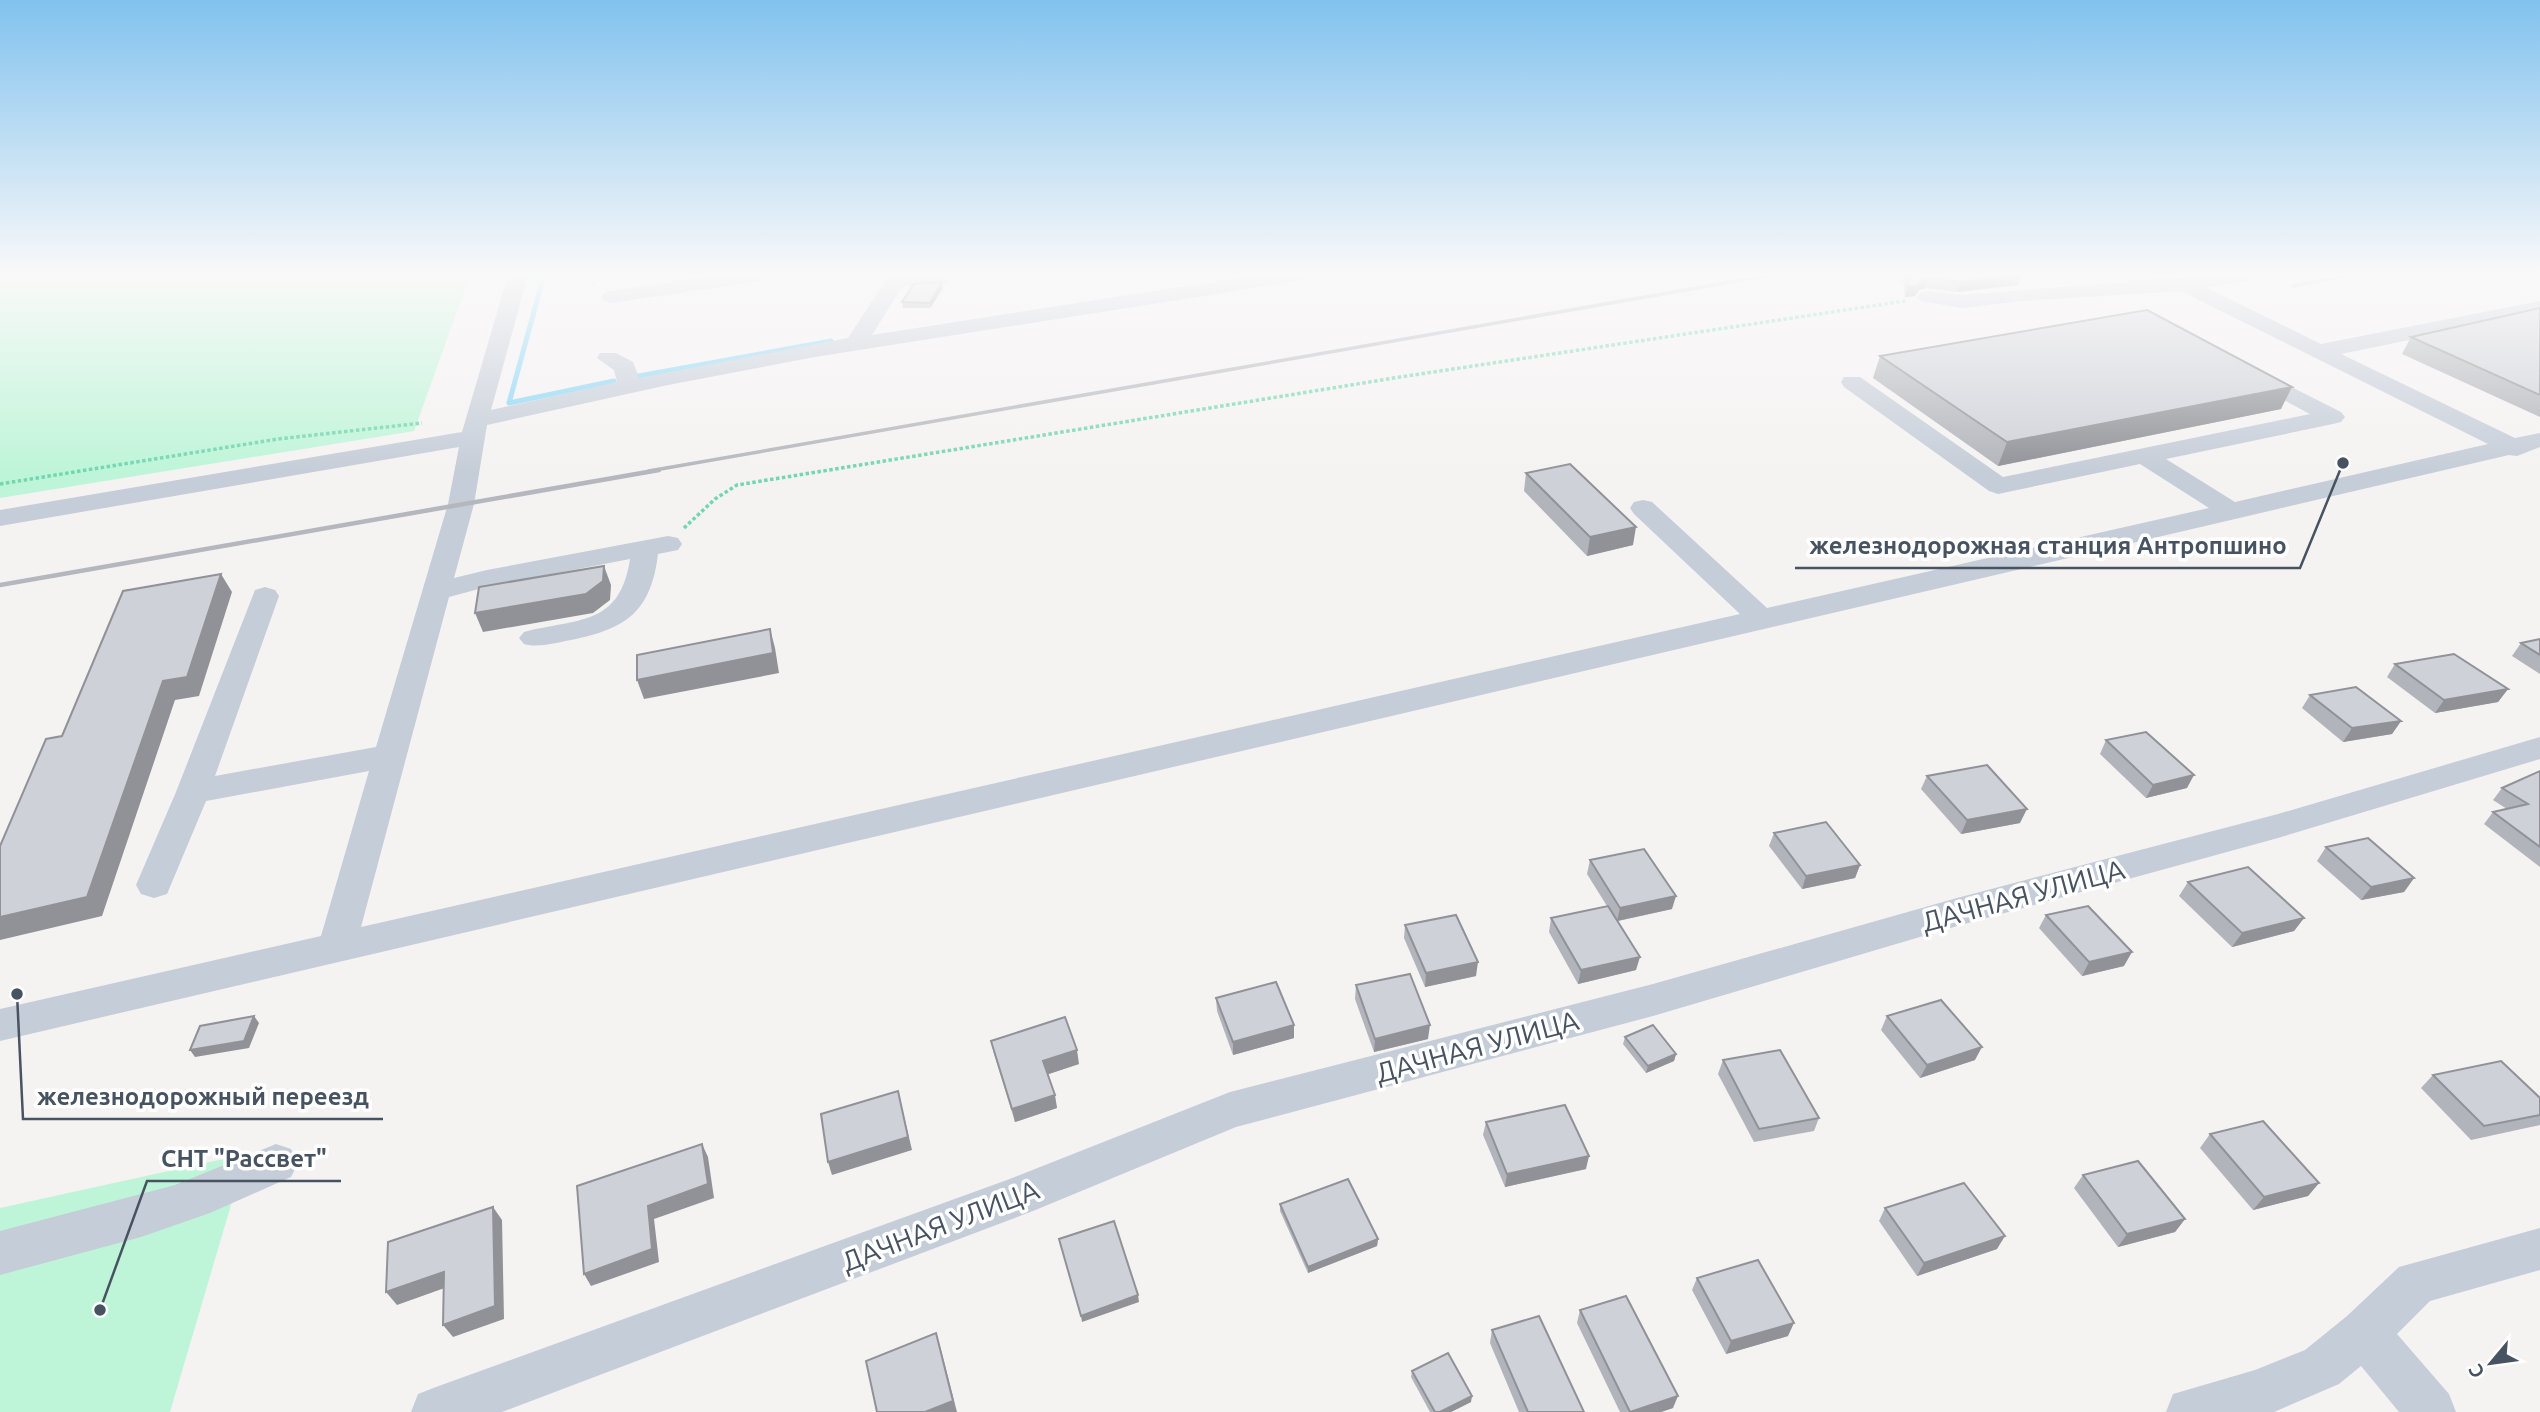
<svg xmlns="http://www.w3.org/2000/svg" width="2540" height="1412" viewBox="0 0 2540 1412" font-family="Ubuntu,sans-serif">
	<rect width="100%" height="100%" fill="#f5f2f2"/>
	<g fill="#bef5d8">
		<polygon points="0,275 470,275 414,431 0,498"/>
		<polygon points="246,1154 170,1412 0,1412 0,1208"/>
	</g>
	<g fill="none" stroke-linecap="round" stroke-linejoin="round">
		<g stroke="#87d6f6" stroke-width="5">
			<polyline points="544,275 509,403 614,381"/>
			<polyline points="633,377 831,341"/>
		</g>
		<g stroke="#71d7ae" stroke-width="3.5" stroke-dasharray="3.5 2.5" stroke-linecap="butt">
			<polyline points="593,275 593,286"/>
			<polyline points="1888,275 1892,278 1904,275"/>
			<polyline points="1908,285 1901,280 1918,275"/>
			<polyline points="0,484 278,439 422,423"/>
			<polyline points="684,528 715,499 737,485 1400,377 1905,301"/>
		</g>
		<g fill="#c5cdd8" fill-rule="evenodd">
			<path d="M 508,275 L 528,275 L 491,410 L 617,382 L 614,370 L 597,358 L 600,353 L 616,353 L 633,362 L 639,378 L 848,338 L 889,275 L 941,275 L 949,281 L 946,285 L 902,287 L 872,335 L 1258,275 L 1309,275 L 1299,281 L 815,357 L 668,385 L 487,425 L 474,504 L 454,578 L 487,570 L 668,536 L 678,538 L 682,544 L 678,550 L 658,554 C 651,612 626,629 571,640 C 555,643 539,648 524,644 L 519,638 L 524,632 C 577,618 620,627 630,559 L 490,586 L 449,597 L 361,927 L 1740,614 L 1634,514 L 1630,508 L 1634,502 L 1643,500 L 1652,502 L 1767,608 L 2209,508 L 2140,464 L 1998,494 L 1989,491 L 1844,387 L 1841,382 L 1844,377 L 1860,377 L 2003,477 L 2310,414 L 2242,378 L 2239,373 L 2242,368 L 2250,366 L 2341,412 L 2345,417 L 2341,422 L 2333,424 L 2166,459 L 2235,502 L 2488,444 L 2181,291 L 2022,301 L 1962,308 L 1920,301 L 1917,297 L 1920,293 L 1927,291 L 1962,295 L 2208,275 L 2257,275 L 2247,281 L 2207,288 L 2321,344 L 2540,301 L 2540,313 L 2341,354 L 2515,438 L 2540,433 L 2540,447 L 2517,456 L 2509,455 L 0,1041 L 0,1009 L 321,936 L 369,771 L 206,801 L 167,894 L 154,898 L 141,894 L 136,885 L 176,792 L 255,590 L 265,587 L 275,590 L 279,596 L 215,776 L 376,747 L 448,504 L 459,447 L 0,526 L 0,510 L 462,432 Z"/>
			<polygon points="717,275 771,275 761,281 611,303 604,301 601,297 604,293 611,291"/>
			<polygon points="2540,737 2540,759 2278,838 1957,926 1653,1016 1236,1127 1033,1211 502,1412 411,1412 418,1394 436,1387 1007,1180 1230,1092 1653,984 1957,898 2278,814"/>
			<polygon points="276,1144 291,1149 298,1163 291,1177 210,1213 141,1237 0,1275 0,1231 175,1185"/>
			<polygon points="2540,1228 2540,1270 2430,1301 2397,1334 2449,1394 2456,1412 2399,1412 2361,1366 2339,1384 2274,1412 2166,1412 2173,1394 2255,1370 2305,1350 2347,1316 2399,1267"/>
		</g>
		<g stroke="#b4b7bd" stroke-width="3.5">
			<polyline points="2293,286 2349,275"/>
			<polyline points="649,471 1771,275"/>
		</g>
		<polyline stroke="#b4b7bd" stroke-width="4.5" points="0,585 659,470"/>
	</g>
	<g fill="#b1b4ba">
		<polygon points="1905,275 2022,275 2018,285 1957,292 1926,288 1919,290 1915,296 1905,297 1903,280"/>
		<polygon points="943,288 930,308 903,308 902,302"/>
		<polygon points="2540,308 2540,417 2402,354 2411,337"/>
		<polygon points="1880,356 2281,409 1998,466 1873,378"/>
		<polygon points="1526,473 1633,545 1587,556 1524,491"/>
		<polygon points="2540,639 2540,674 2512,656 2521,643"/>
		<polygon points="2395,664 2508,689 2498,702 2435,713 2387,677"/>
		<polygon points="2310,695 2401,721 2392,734 2343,742 2302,708"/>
		<polygon points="2106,740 2187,788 2146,798 2100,754"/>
		<polygon points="2540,771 2540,867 2484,824 2493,812 2507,809 2493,800 2502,788"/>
		<polygon points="1927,776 2020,823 1961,834 1921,789"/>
		<polygon points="1774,833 1860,865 1855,878 1802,889 1769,846"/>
		<polygon points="2326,847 2414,878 2404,892 2361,900 2317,861"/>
		<polygon points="1590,860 1672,909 1618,921 1636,970 1578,984 1549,932 1551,918 1607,906 1587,874"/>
		<polygon points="2188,882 2304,918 2294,931 2232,947 2179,896"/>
		<polygon points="2046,915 2124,966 2082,976 2039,928"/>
		<polygon points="1405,925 1476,976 1425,987 1404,938"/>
		<polygon points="1356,985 1428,1039 1374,1052 1355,999"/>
		<polygon points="1216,998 1294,1038 1233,1055 1217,1011"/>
		<polygon points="1887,1016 1975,1060 1920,1078 1881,1030"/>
		<polygon points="1625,1037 1676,1054 1674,1061 1646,1073 1623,1044"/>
		<polygon points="991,1041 1079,1064 1048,1074 1057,1108 1015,1122 994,1054"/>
		<polygon points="1723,1060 1819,1118 1814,1131 1754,1142 1718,1074"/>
		<polygon points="2433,1075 2540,1098 2540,1125 2471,1140 2421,1088"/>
		<polygon points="1486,1122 1586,1169 1505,1187 1483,1135"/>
		<polygon points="2210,1134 2319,1183 2308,1196 2253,1210 2200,1148"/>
		<polygon points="2083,1175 2185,1219 2175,1232 2118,1247 2074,1188"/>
		<polygon points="1280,1204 1378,1239 1377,1246 1308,1273 1280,1211"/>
		<polygon points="1885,1208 1997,1249 1917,1276 1879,1221"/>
		<polygon points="1697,1278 1788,1336 1726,1354 1692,1290"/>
		<polygon points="1580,1310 1673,1408 1661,1412 1620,1412 1577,1323"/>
		<polygon points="1492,1330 1584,1412 1519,1412 1490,1343"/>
		<polygon points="1412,1371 1471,1402 1451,1412 1430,1412 1411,1377"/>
	</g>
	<g fill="#909297">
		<polygon points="2022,275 2018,285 1957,292 1960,282"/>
		<polygon points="1929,278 1926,288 1919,290 1915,296 1905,297 1908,287"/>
		<polygon points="942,282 943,288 930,308 930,303"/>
		<polygon points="2292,387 2281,409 1998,466 2007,442"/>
		<polygon points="1636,527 1633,545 1587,556 1590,537"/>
		<polygon points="604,566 611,585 610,600 593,613 483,632 475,613"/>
		<polygon points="221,574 232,592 199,696 175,700 102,916 0,940 0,917"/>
		<polygon points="770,629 775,648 779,673 644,699 637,680"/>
		<polygon points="2508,689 2498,702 2435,713 2444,700"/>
		<polygon points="2401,721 2392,734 2343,742 2352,728"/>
		<polygon points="2194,775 2187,788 2146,798 2153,785"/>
		<polygon points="2027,809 2020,823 1961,834 1967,820"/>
		<polygon points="1860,865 1855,878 1802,889 1806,876"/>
		<polygon points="2414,878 2404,892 2361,900 2371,887"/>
		<polygon points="1676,896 1672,909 1617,921 1620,908"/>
		<polygon points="2304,918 2294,931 2232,947 2242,933"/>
		<polygon points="2132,952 2124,966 2082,976 2089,962"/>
		<polygon points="1640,957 1636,970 1578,984 1581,970"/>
		<polygon points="1478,962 1476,976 1425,987 1426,973"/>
		<polygon points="254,1016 259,1023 249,1048 195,1057 190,1050"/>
		<polygon points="1294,1025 1294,1038 1233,1055 1233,1042"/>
		<polygon points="1430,1025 1428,1039 1374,1052 1375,1039"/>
		<polygon points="1982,1047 1975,1060 1920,1078 1927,1065"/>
		<polygon points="1077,1050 1079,1064 1046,1075 1043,1061"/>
		<polygon points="1676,1054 1674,1061 1646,1073 1648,1066"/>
		<polygon points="898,1091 912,1150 832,1175 828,1162"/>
		<polygon points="1055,1095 1057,1108 1015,1122 1012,1109"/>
		<polygon points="702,1144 708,1157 714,1198 654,1219 659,1262 591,1286 584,1274 648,1206"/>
		<polygon points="1589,1156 1586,1169 1505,1187 1507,1174"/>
		<polygon points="2319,1183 2308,1196 2253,1210 2264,1197"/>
		<polygon points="493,1207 502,1220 504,1319 453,1337 443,1325"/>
		<polygon points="2185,1219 2175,1232 2118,1247 2127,1234"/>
		<polygon points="2005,1236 1997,1249 1917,1276 1924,1263"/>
		<polygon points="1378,1239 1377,1246 1308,1273 1308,1267"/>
		<polygon points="444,1272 453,1285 397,1305 386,1292"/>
		<polygon points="1138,1295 1139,1302 1082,1322 1081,1316"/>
		<polygon points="1794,1323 1788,1336 1726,1354 1731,1341"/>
		<polygon points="936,1333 940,1346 957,1412 925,1412"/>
		<polygon points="1472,1396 1471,1402 1451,1412 1440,1412"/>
		<polygon points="1678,1396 1673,1408 1661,1412 1630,1412"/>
	</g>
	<g fill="#ced1d8" stroke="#909297" stroke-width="2">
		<polygon points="1907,275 2019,275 1960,282 1929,278 1922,280 1918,286 1908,287"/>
		<polygon points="942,282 930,303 902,302 914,284"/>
		<polygon points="2540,308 2540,395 2411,337"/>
		<polygon points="2147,310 2292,387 2007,442 1880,356"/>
		<polygon points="1570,464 1636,527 1590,537 1526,473"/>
		<polygon points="604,566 603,581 586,594 475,613 479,587"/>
		<polygon points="221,574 187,677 163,681 87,897 0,917 0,846 46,739 62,736 123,591"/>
		<polygon points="770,629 773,653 637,680 637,655"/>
		<polygon points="2540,639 2540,655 2521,643"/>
		<polygon points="2454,654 2508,689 2444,700 2395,664"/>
		<polygon points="2356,687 2401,721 2352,728 2310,695"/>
		<polygon points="2146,732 2194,775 2153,785 2106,740"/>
		<polygon points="1987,765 2027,809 1967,820 1927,776"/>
		<polygon points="2540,771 2540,847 2493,812 2528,804 2502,788"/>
		<polygon points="1826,822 1860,865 1806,876 1774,833"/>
		<polygon points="2368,838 2414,878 2371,887 2326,847"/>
		<polygon points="1644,849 1676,896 1620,908 1590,860"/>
		<polygon points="2248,867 2304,918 2242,933 2188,882"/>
		<polygon points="1608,906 1640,957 1581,970 1551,918"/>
		<polygon points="2088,906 2132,952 2089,962 2046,915"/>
		<polygon points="1456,915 1478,962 1426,973 1405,925"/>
		<polygon points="1410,974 1430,1025 1375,1039 1356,985"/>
		<polygon points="1276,982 1294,1025 1233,1042 1216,998"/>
		<polygon points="1941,1000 1982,1047 1927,1065 1887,1016"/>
		<polygon points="254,1016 244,1041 190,1050 200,1026"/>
		<polygon points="1065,1017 1077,1050 1043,1061 1055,1095 1012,1109 991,1041"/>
		<polygon points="1653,1025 1676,1054 1648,1066 1625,1037"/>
		<polygon points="1780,1050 1819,1118 1759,1129 1723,1060"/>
		<polygon points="2501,1061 2540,1098 2540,1115 2484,1126 2433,1075"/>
		<polygon points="898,1091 908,1137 828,1162 821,1114"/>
		<polygon points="1565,1105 1589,1156 1507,1174 1486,1122"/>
		<polygon points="2263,1121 2319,1183 2264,1197 2210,1134"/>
		<polygon points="702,1144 708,1184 648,1206 652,1249 584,1274 577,1186"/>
		<polygon points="2138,1161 2185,1219 2127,1234 2083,1175"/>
		<polygon points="1348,1179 1378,1239 1308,1267 1280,1204"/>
		<polygon points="1964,1183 2005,1236 1924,1263 1885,1208"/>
		<polygon points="493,1207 495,1306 443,1325 444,1272 386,1292 388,1242"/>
		<polygon points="1114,1221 1138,1295 1081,1316 1059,1239"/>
		<polygon points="1758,1260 1794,1323 1731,1341 1697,1278"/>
		<polygon points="1626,1296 1678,1396 1630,1412 1580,1310"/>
		<polygon points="1539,1316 1584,1412 1528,1412 1492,1330"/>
		<polygon points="936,1333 953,1401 925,1412 877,1412 866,1361"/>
		<polygon points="1448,1353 1472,1396 1440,1412 1435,1412 1412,1371"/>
	</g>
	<linearGradient id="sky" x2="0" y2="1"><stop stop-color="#81c2ee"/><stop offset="0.58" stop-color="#faf9f9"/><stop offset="1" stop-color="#faf9f9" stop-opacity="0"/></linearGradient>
	<rect width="2540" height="473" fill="url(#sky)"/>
	<g text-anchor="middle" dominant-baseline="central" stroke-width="7" stroke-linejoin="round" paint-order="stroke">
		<g font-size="28" fill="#485362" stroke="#fff">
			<text transform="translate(2023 895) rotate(-15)">ДАЧНАЯ УЛИЦА</text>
			<text transform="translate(1477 1046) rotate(-15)">ДАЧНАЯ УЛИЦА</text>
			<text transform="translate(940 1225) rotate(-21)">ДАЧНАЯ УЛИЦА</text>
		</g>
	</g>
	<path fill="none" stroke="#485362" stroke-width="2.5" d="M2343 463L2300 568H1795M17 994L23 1119H383M100 1310L147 1181H341"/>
	<g fill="#485362" stroke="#fff" stroke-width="2.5">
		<circle cx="2343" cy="463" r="7"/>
		<circle cx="17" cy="994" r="7"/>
		<circle cx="100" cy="1310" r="7"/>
	</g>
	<g font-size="24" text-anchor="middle" font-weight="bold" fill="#485362" stroke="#fff" stroke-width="7" stroke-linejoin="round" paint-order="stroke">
		<text x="2048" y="554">железнодорожная станция Антропшино</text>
		<text x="203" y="1105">железнодорожный переезд</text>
		<text x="244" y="1167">СНТ "Рассвет"</text>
	</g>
	<g transform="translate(2491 1363) rotate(241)" stroke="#ffffff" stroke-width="5" paint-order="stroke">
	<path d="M0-5L12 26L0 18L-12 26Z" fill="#485362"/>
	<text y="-10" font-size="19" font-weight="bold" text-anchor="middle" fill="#485362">С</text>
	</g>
</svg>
